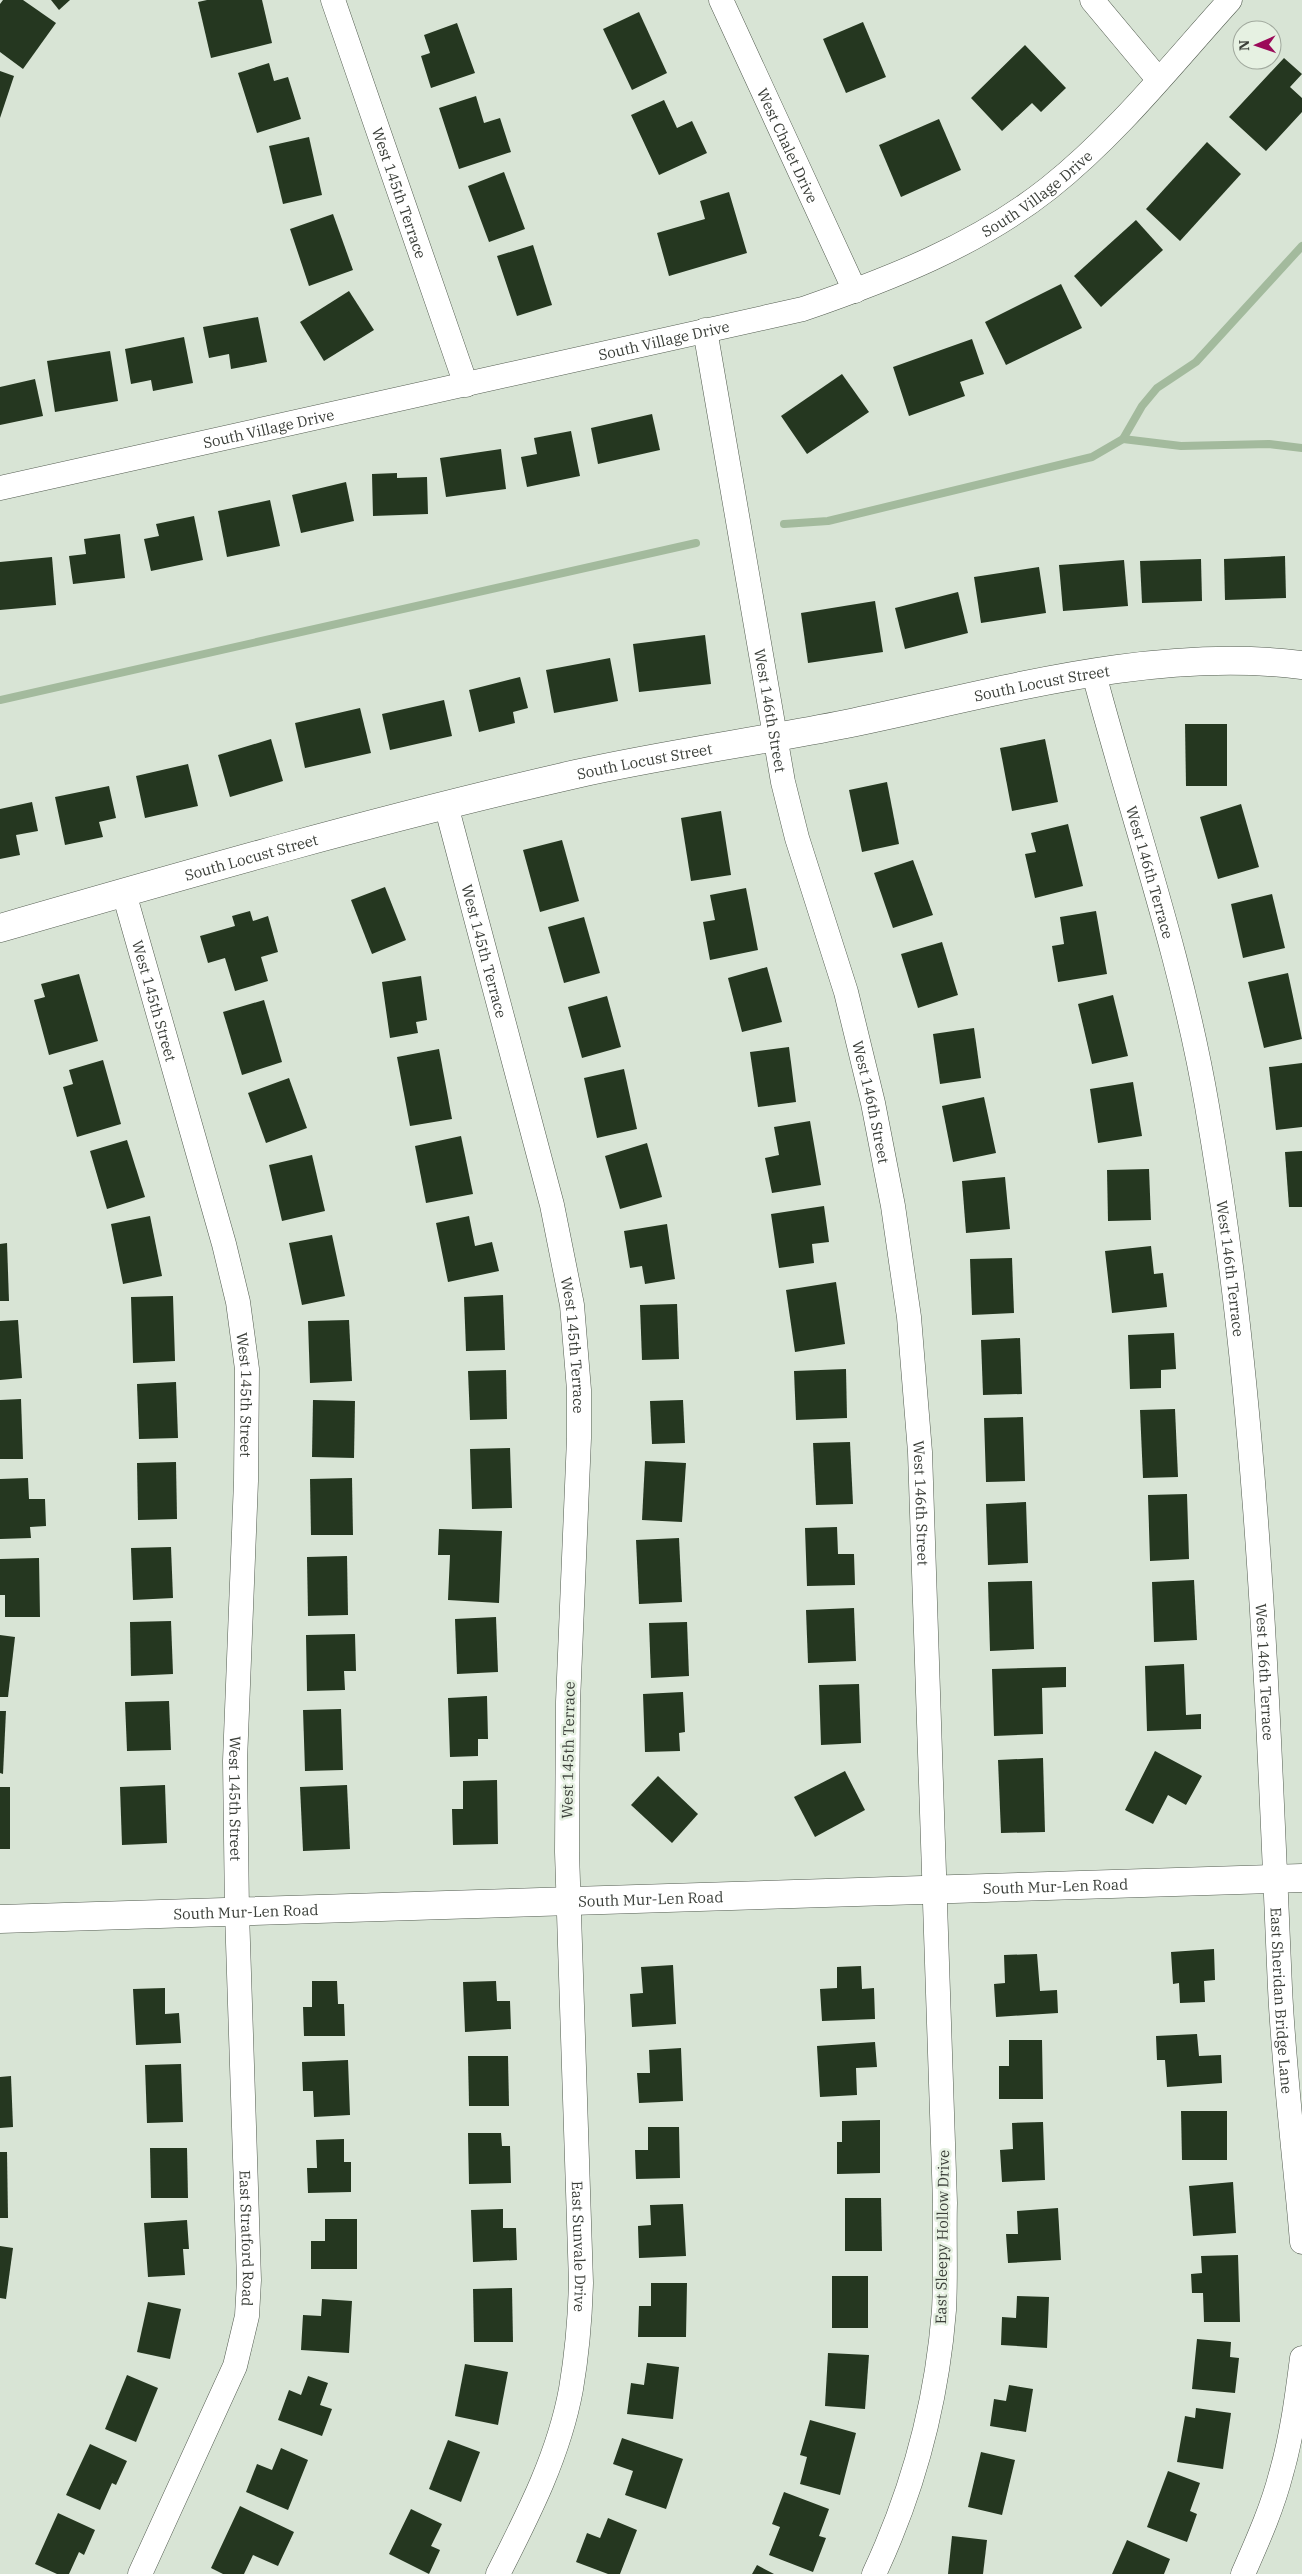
<svg xmlns="http://www.w3.org/2000/svg" width="1302" height="2574" viewBox="0 0 1302 2574" font-family="'IBM Plex Serif',serif">
	<rect width="100%" height="100%" fill="#d8e4d5"/>
	<g fill="none" stroke-linecap="round" stroke-linejoin="round">
		<g stroke="#a3ba9d" stroke-width="8">
			<polyline points="1123,439 1181,446 1269,444 1302,448"/>
			<polyline points="784,524 828,521 1092,457 1123,439 1142,406 1157,388 1196,362 1302,246"/>
			<polyline points="0,700 696,543"/>
		</g>
	</g>
	<g fill="#253720">
		<polygon points="3,0 23,0 56,23 23,69 0,52 0,4"/>
		<polygon points="51,0 70,0 59,10"/>
		<polygon points="207,0 262,0 272,43 211,58 198,2"/>
		<polygon points="639,12 667,73 632,90 603,29"/>
		<polygon points="863,22 886,77 846,93 823,39"/>
		<polygon points="457,23 475,73 431,88 421,56 430,53 424,35"/>
		<polygon points="1025,45 1066,88 1041,112 1032,103 1002,131 971,98"/>
		<polygon points="1284,58 1302,74 1290,87 1302,98 1302,112 1266,151 1229,117"/>
		<polygon points="269,63 274,81 288,77 301,119 257,133 238,73"/>
		<polygon points="0,71 14,76 0,118"/>
		<polygon points="476,96 484,123 500,118 511,152 459,169 439,108"/>
		<polygon points="664,100 677,128 692,121 707,153 659,175 631,115"/>
		<polygon points="939,119 961,170 901,197 879,145"/>
		<polygon points="309,137 322,195 283,204 269,146"/>
		<polygon points="1207,142 1241,174 1180,241 1146,209"/>
		<polygon points="504,172 525,229 489,242 468,186"/>
		<polygon points="729,192 747,253 669,276 657,233 705,219 700,201"/>
		<polygon points="333,214 353,270 309,286 290,229"/>
		<polygon points="1136,220 1163,250 1101,307 1074,276"/>
		<polygon points="533,245 552,305 517,316 497,256"/>
		<polygon points="1061,284 1082,328 1006,365 985,322"/>
		<polygon points="349,291 374,330 324,361 300,322"/>
		<polygon points="258,317 267,362 231,369 229,354 209,358 203,327"/>
		<polygon points="184,337 193,383 153,391 151,380 131,384 125,349"/>
		<polygon points="972,339 984,374 960,382 965,396 909,416 893,367"/>
		<polygon points="110,351 118,401 55,412 47,361"/>
		<polygon points="842,374 869,412 807,454 781,416"/>
		<polygon points="35,379 43,416 0,425 0,387"/>
		<polygon points="652,414 660,450 598,464 591,428"/>
		<polygon points="571,431 580,476 527,487 521,457 537,454 534,438"/>
		<polygon points="501,449 506,489 446,497 440,458"/>
		<polygon points="397,473 397,478 427,477 428,514 373,516 372,474"/>
		<polygon points="346,482 354,521 301,533 292,495"/>
		<polygon points="270,500 280,546 227,557 218,511"/>
		<polygon points="194,516 203,560 151,571 144,539 159,536 156,524"/>
		<polygon points="120,534 125,578 73,584 69,556 86,554 84,539"/>
		<polygon points="1285,556 1286,598 1225,600 1224,559"/>
		<polygon points="52,557 56,605 0,610 0,562"/>
		<polygon points="1201,559 1202,601 1142,603 1140,561"/>
		<polygon points="1124,560 1128,606 1063,611 1059,565"/>
		<polygon points="1039,567 1046,613 981,623 974,577"/>
		<polygon points="958,592 968,633 905,649 895,608"/>
		<polygon points="875,601 883,652 808,663 801,613"/>
		<polygon points="705,635 711,684 639,692 633,644"/>
		<polygon points="610,658 618,701 554,713 546,670"/>
		<polygon points="520,677 528,708 513,712 515,723 479,732 469,690"/>
		<polygon points="444,700 452,736 390,750 382,714"/>
		<polygon points="360,708 371,753 305,768 295,723"/>
		<polygon points="1185,724 1227,724 1227,786 1186,786"/>
		<polygon points="271,739 283,781 230,797 218,755"/>
		<polygon points="1045,739 1058,802 1012,811 1000,748"/>
		<polygon points="188,764 198,806 145,818 136,776"/>
		<polygon points="887,782 899,844 862,852 849,790"/>
		<polygon points="109,786 116,818 99,822 103,837 65,845 55,797"/>
		<polygon points="32,802 38,831 16,835 20,855 0,859 0,809"/>
		<polygon points="1241,804 1259,867 1218,879 1200,817"/>
		<polygon points="721,811 731,875 691,881 681,818"/>
		<polygon points="1068,824 1083,886 1035,898 1025,854 1036,852 1031,833"/>
		<polygon points="562,840 579,901 540,912 523,850"/>
		<polygon points="913,860 933,915 893,928 874,873"/>
		<polygon points="385,887 406,940 372,954 351,900"/>
		<polygon points="746,888 758,950 710,960 703,922 715,920 710,895"/>
		<polygon points="1272,894 1285,948 1243,958 1231,904"/>
		<polygon points="250,911 253,921 268,916 278,952 261,957 268,981 235,991 225,958 208,963 200,936 235,926 232,916"/>
		<polygon points="1096,911 1107,974 1058,982 1052,946 1064,944 1060,917"/>
		<polygon points="584,917 600,973 564,983 548,927"/>
		<polygon points="942,942 958,995 918,1008 901,954"/>
		<polygon points="767,967 782,1022 742,1032 728,978"/>
		<polygon points="1288,973 1302,1039 1264,1048 1248,982"/>
		<polygon points="79,974 98,1041 49,1055 34,1000 45,997 41,984"/>
		<polygon points="421,976 427,1020 416,1022 418,1033 390,1038 382,982"/>
		<polygon points="1113,995 1128,1056 1092,1064 1078,1004"/>
		<polygon points="607,996 621,1047 582,1058 568,1007"/>
		<polygon points="264,1000 282,1062 242,1075 223,1012"/>
		<polygon points="974,1028 981,1078 940,1084 933,1034"/>
		<polygon points="789,1047 796,1102 758,1107 750,1052"/>
		<polygon points="439,1049 452,1119 410,1126 397,1057"/>
		<polygon points="103,1060 121,1124 77,1137 63,1087 73,1084 69,1070"/>
		<polygon points="1302,1063 1302,1127 1276,1130 1269,1067"/>
		<polygon points="624,1069 637,1129 597,1138 584,1078"/>
		<polygon points="289,1078 307,1128 266,1143 248,1093"/>
		<polygon points="1133,1082 1142,1136 1098,1143 1090,1089"/>
		<polygon points="984,1097 996,1153 953,1162 942,1106"/>
		<polygon points="810,1121 821,1185 772,1193 765,1158 779,1155 774,1127"/>
		<polygon points="461,1136 473,1194 426,1203 415,1146"/>
		<polygon points="127,1140 145,1197 107,1209 90,1151"/>
		<polygon points="647,1143 662,1197 620,1209 605,1156"/>
		<polygon points="1302,1151 1302,1207 1289,1207 1285,1152"/>
		<polygon points="312,1155 325,1211 282,1221 269,1165"/>
		<polygon points="1149,1169 1151,1220 1108,1221 1107,1170"/>
		<polygon points="1005,1177 1010,1229 966,1233 962,1181"/>
		<polygon points="824,1206 829,1242 812,1244 814,1263 779,1268 771,1214"/>
		<polygon points="150,1216 162,1276 123,1284 111,1224"/>
		<polygon points="469,1216 475,1246 492,1242 499,1271 448,1282 436,1223"/>
		<polygon points="667,1224 675,1279 645,1284 642,1266 630,1268 624,1231"/>
		<polygon points="332,1235 345,1296 302,1305 289,1243"/>
		<polygon points="7,1243 9,1301 0,1301 0,1244"/>
		<polygon points="1151,1246 1154,1274 1163,1273 1167,1307 1112,1313 1105,1251"/>
		<polygon points="1012,1258 1014,1313 972,1315 970,1259"/>
		<polygon points="836,1282 845,1344 795,1352 786,1290"/>
		<polygon points="503,1295 505,1350 466,1351 464,1297"/>
		<polygon points="173,1296 175,1361 133,1363 131,1297"/>
		<polygon points="677,1304 679,1359 642,1360 640,1305"/>
		<polygon points="18,1320 22,1378 0,1380 0,1321"/>
		<polygon points="349,1320 352,1381 310,1383 308,1321"/>
		<polygon points="1174,1333 1176,1369 1161,1370 1161,1388 1130,1389 1128,1335"/>
		<polygon points="1020,1338 1022,1394 983,1395 981,1340"/>
		<polygon points="846,1369 847,1418 796,1420 794,1371"/>
		<polygon points="506,1370 507,1419 470,1420 468,1371"/>
		<polygon points="176,1382 178,1438 139,1439 137,1384"/>
		<polygon points="21,1399 23,1459 0,1459 0,1400"/>
		<polygon points="313,1400 355,1401 354,1458 312,1457"/>
		<polygon points="683,1400 685,1443 652,1444 650,1401"/>
		<polygon points="1175,1409 1178,1477 1143,1478 1140,1410"/>
		<polygon points="1023,1417 1025,1481 986,1482 984,1418"/>
		<polygon points="850,1442 853,1504 816,1505 813,1443"/>
		<polygon points="510,1448 512,1508 472,1509 470,1449"/>
		<polygon points="645,1461 686,1463 682,1522 642,1520"/>
		<polygon points="176,1462 177,1519 138,1520 137,1463"/>
		<polygon points="28,1478 29,1499 45,1499 46,1526 30,1527 31,1538 0,1539 0,1479"/>
		<polygon points="352,1478 353,1535 311,1535 310,1479"/>
		<polygon points="1187,1494 1189,1559 1150,1561 1148,1495"/>
		<polygon points="1026,1502 1028,1563 988,1565 986,1504"/>
		<polygon points="837,1527 838,1554 854,1554 855,1585 807,1586 805,1528"/>
		<polygon points="439,1529 502,1531 499,1603 448,1600 450,1555 438,1555"/>
		<polygon points="679,1538 682,1602 639,1604 636,1540"/>
		<polygon points="171,1547 173,1598 133,1600 131,1548"/>
		<polygon points="347,1556 348,1615 308,1616 307,1557"/>
		<polygon points="39,1558 40,1617 5,1617 5,1595 0,1595 0,1559"/>
		<polygon points="1194,1580 1197,1640 1154,1642 1152,1582"/>
		<polygon points="1032,1581 1034,1649 990,1651 988,1582"/>
		<polygon points="854,1608 856,1661 808,1663 806,1610"/>
		<polygon points="496,1617 498,1672 457,1674 455,1619"/>
		<polygon points="171,1621 173,1674 131,1676 130,1622"/>
		<polygon points="687,1622 689,1676 651,1678 649,1623"/>
		<polygon points="355,1634 356,1671 344,1671 345,1690 307,1691 306,1635"/>
		<polygon points="0,1635 15,1637 8,1697 0,1697"/>
		<polygon points="1184,1664 1186,1715 1201,1714 1201,1729 1147,1731 1145,1666"/>
		<polygon points="1066,1667 1066,1687 1042,1688 1043,1734 994,1736 992,1669"/>
		<polygon points="859,1684 861,1743 821,1745 819,1685"/>
		<polygon points="683,1692 685,1732 679,1733 680,1751 645,1752 643,1694"/>
		<polygon points="487,1696 488,1739 478,1739 478,1756 450,1757 448,1698"/>
		<polygon points="169,1701 171,1750 127,1751 125,1702"/>
		<polygon points="341,1709 343,1770 305,1771 303,1710"/>
		<polygon points="0,1711 6,1711 3,1774 0,1773"/>
		<polygon points="1155,1751 1202,1776 1186,1805 1168,1795 1153,1824 1125,1810"/>
		<polygon points="1043,1758 1045,1832 1001,1833 998,1760"/>
		<polygon points="845,1771 865,1810 815,1837 794,1797"/>
		<polygon points="658,1776 698,1814 672,1843 631,1805"/>
		<polygon points="497,1780 498,1844 453,1845 452,1809 463,1809 463,1781"/>
		<polygon points="165,1785 167,1843 122,1845 120,1787"/>
		<polygon points="347,1785 350,1849 303,1851 300,1787"/>
		<rect x="0" y="1787" width="10" height="62"/>
		<polygon points="1214,1949 1215,1980 1204,1981 1205,2002 1180,2003 1179,1983 1173,1984 1171,1952"/>
		<polygon points="1037,1954 1040,1991 1057,1990 1058,2013 996,2017 994,1984 1005,1983 1004,1955"/>
		<polygon points="673,1965 676,2024 632,2027 630,1994 643,1993 641,1967"/>
		<polygon points="861,1966 862,1989 874,1988 875,2019 822,2021 820,1989 837,1988 837,1967"/>
		<polygon points="312,1981 337,1981 338,2004 344,2004 345,2036 304,2036 303,2007 312,2007"/>
		<polygon points="496,1981 497,2001 510,2001 511,2029 465,2032 463,1982"/>
		<polygon points="165,1988 165,2014 179,2013 181,2043 136,2045 133,1989"/>
		<polygon points="1197,2034 1199,2056 1221,2055 1222,2083 1167,2087 1165,2060 1157,2060 1156,2036"/>
		<polygon points="1009,2040 1042,2040 1043,2099 999,2099 999,2066 1009,2066"/>
		<polygon points="875,2042 877,2067 856,2068 857,2095 820,2097 817,2046"/>
		<polygon points="681,2048 683,2101 639,2103 637,2073 650,2073 649,2050"/>
		<polygon points="468,2056 508,2056 509,2106 469,2106"/>
		<polygon points="348,2060 350,2115 314,2117 313,2091 303,2091 302,2062"/>
		<polygon points="181,2064 183,2122 147,2123 145,2065"/>
		<polygon points="11,2076 13,2127 0,2128 0,2077"/>
		<polygon points="1181,2111 1227,2111 1227,2160 1182,2160"/>
		<polygon points="880,2120 880,2173 837,2174 837,2142 842,2142 842,2121"/>
		<polygon points="1043,2122 1045,2180 1002,2182 1000,2150 1013,2149 1012,2123"/>
		<polygon points="648,2127 679,2127 680,2178 636,2179 635,2150 648,2150"/>
		<polygon points="468,2133 501,2133 502,2146 510,2146 511,2183 469,2184"/>
		<polygon points="344,2139 344,2162 351,2162 351,2192 308,2193 307,2168 317,2168 316,2140"/>
		<polygon points="150,2148 187,2148 188,2198 151,2198"/>
		<polygon points="0,2152 7,2152 8,2218 0,2218"/>
		<polygon points="1233,2182 1236,2233 1193,2236 1189,2186"/>
		<polygon points="845,2198 881,2198 882,2251 845,2251"/>
		<polygon points="683,2204 686,2256 639,2258 638,2226 651,2225 650,2205"/>
		<polygon points="1058,2208 1061,2260 1008,2263 1006,2234 1018,2234 1017,2211"/>
		<polygon points="503,2209 503,2228 516,2228 517,2260 473,2262 471,2210"/>
		<polygon points="325,2219 357,2219 357,2269 311,2269 311,2241 325,2241"/>
		<polygon points="187,2220 189,2249 183,2249 185,2275 148,2277 144,2223"/>
		<polygon points="0,2246 13,2248 6,2299 0,2298"/>
		<polygon points="1238,2255 1240,2322 1204,2322 1203,2293 1192,2293 1191,2274 1202,2273 1201,2256"/>
		<rect x="832" y="2276" width="36" height="52"/>
		<polygon points="651,2283 687,2283 686,2337 638,2337 639,2306 651,2306"/>
		<polygon points="512,2288 513,2342 474,2342 473,2289"/>
		<polygon points="1017,2296 1049,2297 1047,2348 1001,2345 1002,2317 1016,2318"/>
		<polygon points="322,2299 352,2301 349,2353 301,2350 303,2315 321,2316"/>
		<polygon points="148,2302 181,2309 170,2359 137,2352"/>
		<polygon points="1197,2339 1231,2342 1230,2357 1239,2358 1235,2393 1192,2389"/>
		<polygon points="828,2353 869,2355 865,2409 825,2406"/>
		<polygon points="647,2363 679,2367 673,2419 627,2414 631,2383 644,2385"/>
		<polygon points="465,2364 508,2372 498,2425 455,2416"/>
		<polygon points="127,2375 158,2388 136,2442 105,2429"/>
		<polygon points="308,2376 328,2383 320,2405 332,2409 322,2436 278,2420 289,2390 301,2395"/>
		<polygon points="1009,2385 1033,2389 1026,2432 990,2426 994,2399 1006,2401"/>
		<polygon points="1196,2408 1231,2413 1223,2469 1177,2462 1185,2416 1195,2418"/>
		<polygon points="810,2420 856,2433 840,2495 800,2484 807,2457 800,2455"/>
		<polygon points="622,2438 683,2459 666,2509 625,2495 633,2471 613,2464"/>
		<polygon points="448,2440 480,2452 461,2502 429,2489"/>
		<polygon points="90,2444 127,2461 116,2485 112,2483 100,2510 66,2495"/>
		<polygon points="281,2448 308,2460 288,2510 246,2492 257,2464 272,2470"/>
		<polygon points="981,2452 1015,2460 1002,2515 968,2507"/>
		<polygon points="1168,2471 1200,2483 1190,2511 1197,2514 1187,2542 1147,2527"/>
		<polygon points="784,2492 829,2509 819,2536 826,2538 813,2572 769,2555 780,2527 772,2524"/>
		<polygon points="240,2506 294,2532 278,2566 253,2555 244,2574 223,2574 211,2568"/>
		<polygon points="411,2509 442,2524 431,2546 440,2550 429,2574 389,2554"/>
		<polygon points="58,2513 95,2530 84,2555 79,2552 69,2574 57,2574 35,2564"/>
		<polygon points="608,2518 637,2530 620,2574 608,2574 576,2562 587,2533 600,2538"/>
		<polygon points="952,2536 987,2540 983,2574 948,2574"/>
		<polygon points="1127,2540 1170,2559 1164,2574 1112,2574"/>
		<polygon points="757,2565 774,2574 752,2574"/>
	</g>
	<g fill="none" stroke-linecap="round" stroke-linejoin="round">
		<defs>
			<g id="street">
				<path id="s1" d="M 333,0 L 466,385"/>
				<path id="s2" d="M 721,0 L 855,291"/>
				<polyline points="1092,0 1158,79"/>
				<path id="s3" d="M 705,330 L 783,782 L 797,838 L 846,992 L 873,1103 L 893,1206 L 909,1317 L 920,1452 L 945,2203 C 944,2238 946,2274 944,2310 C 937,2401 913,2491 874,2574"/>
				<path id="s4" d="M 0,488 L 803,309 C 890,279 977,245 1049,188 C 1117,134 1172,64 1230,0"/>
				<path id="s5" d="M 1094,674 C 1132,817 1182,959 1207,1106 C 1258,1397 1267,1693 1280,1988 C 1284,2073 1295,2157 1302,2242"/>
				<path id="s6" d="M 446,805 L 552,1205 L 572,1305 L 579,1390 L 579,1438 L 568,1702 L 567,1852 L 581,2283 C 580,2318 577,2354 571,2389 C 559,2455 528,2515 498,2574"/>
				<path id="s7" d="M 124,893 L 224,1244 L 238,1302 L 247,1369 L 246,1481 L 235,1761 L 237,1912 L 249,2280 L 247,2316 L 235,2366 L 140,2574"/>
				<path d="M 1243,2574 C 1257,2542 1272,2509 1281,2474 C 1292,2436 1297,2397 1302,2358"/>
			</g>
			<g id="secondary">
				<path id="s8" d="M 0,928 C 191,873 382,818 576,774 C 665,754 756,742 846,724 C 993,694 1150,646 1302,665"/>
				<path id="s9" d="M 0,1919 L 1302,1878"/>
			</g>
		</defs>
		<use href="#street" stroke="#535c50" stroke-width="25"/>
		<use href="#secondary" stroke="#535c50" stroke-width="29"/>
		<use href="#street" stroke="#fff" stroke-width="24"/>
		<use href="#secondary" stroke="#fff" stroke-width="28"/>
	</g>
	<g text-anchor="middle" dominant-baseline="central" stroke-width="5" stroke-linejoin="round" paint-order="stroke">
		<g font-size="15" fill="#3a3e38" stroke="#e6f1e2">
			<text stroke="none"><textPath href="#s2" startOffset="160">West Chalet Drive</textPath></text>
			<text stroke="none"><textPath href="#s1" startOffset="204">West 145th Terrace</textPath></text>
			<text stroke="none"><textPath href="#s4" startOffset="1085">South Village Drive</textPath></text>
			<text stroke="none"><textPath href="#s4" startOffset="680">South Village Drive</textPath></text>
			<text stroke="none"><textPath href="#s4" startOffset="275">South Village Drive</textPath></text>
			<text stroke="none"><textPath href="#s8" startOffset="1071">South Locust Street</textPath></text>
			<text stroke="none"><textPath href="#s3" startOffset="386">West 146th Street</textPath></text>
			<text stroke="none"><textPath href="#s8" startOffset="666">South Locust Street</textPath></text>
			<text stroke="none"><textPath href="#s8" startOffset="261">South Locust Street</textPath></text>
			<text stroke="none"><textPath href="#s5" startOffset="206">West 146th Terrace</textPath></text>
			<text stroke="none"><textPath href="#s6" startOffset="151">West 145th Terrace</textPath></text>
			<text stroke="none"><textPath href="#s7" startOffset="112">West 145th Street</textPath></text>
			<text stroke="none"><textPath href="#s3" startOffset="791">West 146th Street</textPath></text>
			<text stroke="none"><textPath href="#s5" startOffset="611">West 146th Terrace</textPath></text>
			<text stroke="none"><textPath href="#s6" startOffset="556">West 145th Terrace</textPath></text>
			<text stroke="none"><textPath href="#s7" startOffset="518">West 145th Street</textPath></text>
			<text stroke="none"><textPath href="#s3" startOffset="1196">West 146th Street</textPath></text>
			<text stroke="none"><textPath href="#s5" startOffset="1016">West 146th Terrace</textPath></text>
			<text transform="translate(568 1750) rotate(-89)">West 145th Terrace</text>
			<text stroke="none"><textPath href="#s7" startOffset="922">West 145th Street</textPath></text>
			<text stroke="none"><textPath href="#s9" startOffset="1056">South Mur-Len Road</textPath></text>
			<text stroke="none"><textPath href="#s9" startOffset="651">South Mur-Len Road</textPath></text>
			<text stroke="none"><textPath href="#s9" startOffset="246">South Mur-Len Road</textPath></text>
			<text stroke="none"><textPath href="#s5" startOffset="1345">East Sheridan Bridge Lane</textPath></text>
			<text transform="translate(942 2237) rotate(-89)">East Sleepy Hollow Drive</text>
			<text stroke="none"><textPath href="#s7" startOffset="1362">East Stratford Road</textPath></text>
			<text stroke="none"><textPath href="#s6" startOffset="1458">East Sunvale Drive</textPath></text>
		</g>
	</g>
	<g transform="translate(1257 45) rotate(268)"><circle r="24" fill="#e6f1e2" stroke="#a1a99e"/>
	<path d="M0-4L9 19L0 12L-9 19Z" fill="#9b0a59"/>
	<text y="-8" font-size="14" font-weight="bold" text-anchor="middle" fill="#3a3e38">N</text>
	</g>
</svg>
